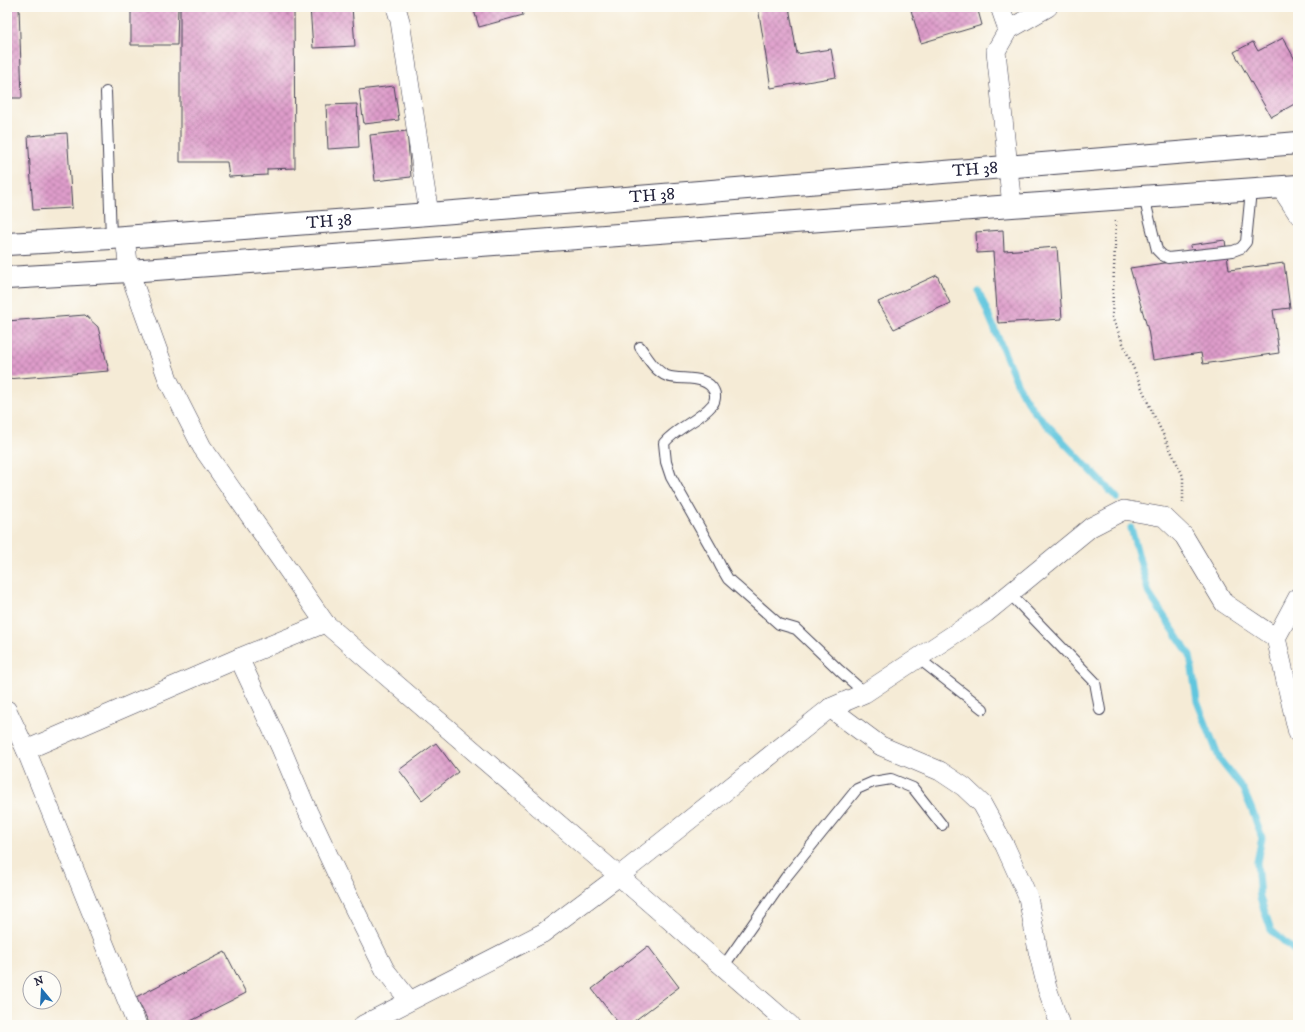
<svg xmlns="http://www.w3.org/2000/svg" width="1305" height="1032" viewBox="0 0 1305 1032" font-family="'IM FELL DW Pica',serif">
	<defs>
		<pattern id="building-cross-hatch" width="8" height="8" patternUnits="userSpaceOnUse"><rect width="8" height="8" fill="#de9cca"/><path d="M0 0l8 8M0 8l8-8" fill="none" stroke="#b47fa5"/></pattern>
	</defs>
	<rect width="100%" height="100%" fill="#fdfcf7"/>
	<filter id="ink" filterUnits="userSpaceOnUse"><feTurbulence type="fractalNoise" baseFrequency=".025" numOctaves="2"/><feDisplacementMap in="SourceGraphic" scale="8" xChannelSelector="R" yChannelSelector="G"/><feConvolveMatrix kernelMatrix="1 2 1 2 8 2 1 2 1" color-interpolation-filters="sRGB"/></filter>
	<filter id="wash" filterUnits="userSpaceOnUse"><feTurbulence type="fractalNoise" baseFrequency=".012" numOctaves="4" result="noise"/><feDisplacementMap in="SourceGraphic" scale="16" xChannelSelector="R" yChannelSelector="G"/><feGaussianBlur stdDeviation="0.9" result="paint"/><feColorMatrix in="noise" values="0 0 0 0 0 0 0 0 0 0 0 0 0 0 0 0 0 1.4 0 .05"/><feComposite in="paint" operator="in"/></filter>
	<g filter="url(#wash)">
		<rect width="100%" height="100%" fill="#f5ebd6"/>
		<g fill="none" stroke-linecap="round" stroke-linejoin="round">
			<g stroke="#60c6de" stroke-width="7">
				<polyline points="979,292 1020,390 1034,411 1117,498"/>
				<polyline points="1131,528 1149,594 1190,655 1197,701 1220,760 1243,789 1252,810 1262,838 1257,862 1260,898 1271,930 1298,954"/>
			</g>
		</g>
		<g id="blocks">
			<g fill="url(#building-cross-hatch)">
				<polygon points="7,7 19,7 22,98 7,98"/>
				<polygon points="131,7 178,7 177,45 131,45"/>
				<polygon points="180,7 294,7 295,168 267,169 267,175 229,177 227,162 180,162"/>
				<polygon points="310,7 352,7 355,46 313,48"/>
				<polygon points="473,7 521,7 523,15 479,27"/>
				<polygon points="758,7 789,7 797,54 831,49 836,77 771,88"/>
				<polygon points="910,7 977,7 982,25 921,43"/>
				<polygon points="1283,38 1298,65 1298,102 1271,117 1234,52 1253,42 1258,51"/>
				<polygon points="394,86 399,120 364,124 359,90"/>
				<polygon points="357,104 359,147 328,149 326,105"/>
				<polygon points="407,131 411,177 375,181 370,135"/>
				<polygon points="67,133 72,208 33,210 28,136"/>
				<polygon points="1003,230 1004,251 1057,247 1062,319 998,323 993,252 977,253 976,232"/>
				<polygon points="1225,240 1229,270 1284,263 1290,308 1273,310 1279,353 1203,364 1201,353 1153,360 1148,330 1130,268 1192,259 1190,245"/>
				<polygon points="937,275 950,303 894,329 878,302"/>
				<polygon points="85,315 98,327 109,371 7,379 7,321"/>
				<polygon points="436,743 458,772 422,800 399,770"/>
				<polygon points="648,946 679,987 629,1025 620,1025 592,989"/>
				<polygon points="225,952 246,993 183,1025 150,1025 136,997"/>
			</g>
		</g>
	</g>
	<g filter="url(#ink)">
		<use href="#blocks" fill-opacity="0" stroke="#424052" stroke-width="1"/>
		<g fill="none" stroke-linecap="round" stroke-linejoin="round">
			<defs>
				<g id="service">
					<polyline points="106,92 111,238"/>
					<polyline points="1144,197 1157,250 1162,255 1168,258 1233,251 1241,248 1246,242 1251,190"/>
					<path d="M 640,347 C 647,357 655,371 667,376 C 681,381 707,374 714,391 C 716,395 715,402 712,405 C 699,421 677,427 664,443 L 666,462 L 671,477 L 715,555 L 721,567 L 728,579 L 779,624 L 796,629 L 839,670 L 865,693"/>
					<polyline points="1010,594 1095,682 1100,710"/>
					<polyline points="918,658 983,709"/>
					<polyline points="723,967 786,877 857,789 873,782 891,779 913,788 942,825"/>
				</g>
				<g id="minor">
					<polyline points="396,7 400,21 429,214"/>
					<polyline points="1000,7 1008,30"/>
					<polyline points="1281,188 1298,214"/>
					<polyline points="1012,206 996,51 1008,30 1048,7"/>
					<polyline points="125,237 129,271 169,382 202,447 325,623 619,876 790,1025"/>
					<polyline points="1276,638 1298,733"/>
					<polyline points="239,658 281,748 308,812 337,874 385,970 409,1000"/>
					<polyline points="830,708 881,746 940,771 964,787 982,804 1005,846 1028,897 1038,951 1047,988 1060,1025"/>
					<polyline points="7,710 26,750 137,1025"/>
					<polyline points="26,750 239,658 325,623"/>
					<polyline points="363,1025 543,933 619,876 830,708 865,693 986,613 1091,527 1124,510 1164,517 1184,536 1224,603 1276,638 1298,597"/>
				</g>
				<g id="tertiary">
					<path id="s1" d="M 7,244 L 111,238 L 429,214 L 1298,143"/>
					<polyline points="7,278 129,271 1012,206 1298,186"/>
				</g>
			</defs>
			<use href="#service" stroke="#424052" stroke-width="12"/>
			<use href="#minor" stroke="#424052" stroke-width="20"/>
			<use href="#tertiary" stroke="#424052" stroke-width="24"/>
			<polyline stroke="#424052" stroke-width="2.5" stroke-dasharray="1 3" stroke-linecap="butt" points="1116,221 1112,317 1149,405 1183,476 1183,505"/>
			<use href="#service" stroke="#fff" stroke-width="10"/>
			<use href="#minor" stroke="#fff" stroke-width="19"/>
			<use href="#tertiary" stroke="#fff" stroke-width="22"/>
		</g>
	</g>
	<g text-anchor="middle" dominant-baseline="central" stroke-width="4" stroke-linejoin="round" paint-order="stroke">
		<g font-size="17" fill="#22223b" stroke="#fdfcf7">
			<text stroke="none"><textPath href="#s1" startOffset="971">TH 38</textPath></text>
			<text stroke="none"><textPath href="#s1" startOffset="647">TH 38</textPath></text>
			<text stroke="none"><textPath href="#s1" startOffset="323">TH 38</textPath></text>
		</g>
	</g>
	<rect width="1305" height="1032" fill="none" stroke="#fdfcf7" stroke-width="24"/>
	<g transform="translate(42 990) rotate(342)"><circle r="19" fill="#fdfcf7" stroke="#a5a5ac"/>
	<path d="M0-3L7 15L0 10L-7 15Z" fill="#1f6fb2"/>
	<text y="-6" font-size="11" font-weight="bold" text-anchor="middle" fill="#22223b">N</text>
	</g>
</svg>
